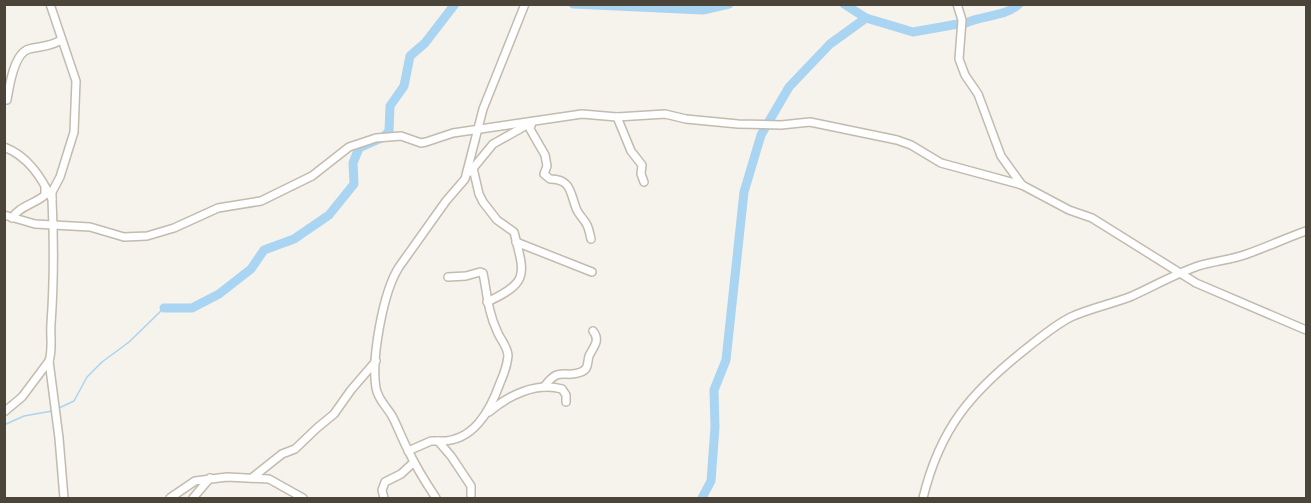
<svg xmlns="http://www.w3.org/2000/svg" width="1311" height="503" viewBox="0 0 1311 503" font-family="'Sofia Sans Condensed',sans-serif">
	<rect width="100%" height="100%" fill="#f6f3ec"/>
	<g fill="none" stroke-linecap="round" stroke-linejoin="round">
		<g stroke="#a9d4f2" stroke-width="1.5">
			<polyline points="59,408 74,401 87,377 102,362 129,342 164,308"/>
			<polyline points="4,425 24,416 52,411"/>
		</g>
		<g stroke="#a9d4f2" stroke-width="9">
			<polyline points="573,4 703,10 729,4"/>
			<polyline points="844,4 866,18 913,32 958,24"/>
			<path d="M 966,23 C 983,15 1005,17 1019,4"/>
			<polyline points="164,308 192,308 219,294 251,269 264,250 294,239 329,215 354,184 353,163 359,148 384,137 389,131 390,106 404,86 410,56 425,43 455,4"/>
			<polyline points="702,498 711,481 715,427 714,390 726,360 744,192 761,135 789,87 830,44 866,18"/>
		</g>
		<defs>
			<g id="minor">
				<path d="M 50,4 L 76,81 L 74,132 L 60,177 L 52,192 L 52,199 C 54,241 54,282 51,324 C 50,336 53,349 49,361 L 59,438 L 64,498"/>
				<polyline points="957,4 962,20 959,59 965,75 978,94 1001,156 1022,185 1069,210 1092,218 1196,283 1306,330"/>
				<path d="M 7,100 C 9,87 14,53 29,49 C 41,46 50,47 61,40"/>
				<polyline points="617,117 631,151 642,165 641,174 644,182"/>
				<path d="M 532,122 L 530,129 L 545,155 L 547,166 L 544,174 L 550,179 C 571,179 570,192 576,208 C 578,214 584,219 587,225 C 589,229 590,235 591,239"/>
				<path d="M 4,147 C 28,156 41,177 52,199"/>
				<path d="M 473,168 L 479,194 L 483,202 L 497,220 L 514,232 C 524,273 531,282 487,302"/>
				<polyline points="470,172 493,144 527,125"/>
				<polyline points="4,215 35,224 90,227 124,237 147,236 174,228 218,208 261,201 312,176 349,147 376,138 401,136 421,143 426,142 453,133 582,114 617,117 665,114 686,119 738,124 781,125 810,122 897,140 911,145 941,163 1022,185"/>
				<path d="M 12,218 C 19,206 35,204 45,195 L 45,188"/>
				<polyline points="516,242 592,272"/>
				<path d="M 544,387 C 560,365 564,379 581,372 C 589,369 587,363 589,356 C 593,347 601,341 593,331"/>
				<polyline points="4,412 22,397 49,361"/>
				<path d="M 489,412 C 509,395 536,382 562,389 L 566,395 L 566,402"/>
				<path d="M 438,441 C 473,443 490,411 500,383 C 504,374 507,366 508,356 C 508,347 500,339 497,331 C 488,312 487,293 483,273 L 480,272 L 466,276 L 448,277"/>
				<polyline points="408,451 431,441 438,441 451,456 471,486 471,495"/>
				<polyline points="253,477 282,454 295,449 317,428 334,414 351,390 376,361"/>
				<polyline points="170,498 195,481 227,477 269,479 303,498"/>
				<polyline points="193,498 210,478"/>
				<polyline points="384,498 382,490 385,482 401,474 414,462"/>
				<path d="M 436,498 C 426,483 416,467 408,450 C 402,439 398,427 392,416 C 387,407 378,400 376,388 C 371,359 383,292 399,267 L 446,201 L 465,179 L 483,109 L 525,4"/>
				<path d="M 923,498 C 940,428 971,392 1027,348 C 1041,337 1055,325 1071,317 C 1091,308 1112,304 1132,296 C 1154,286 1175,274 1198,266 C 1214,261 1231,260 1247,254 C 1267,247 1286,238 1306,231"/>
			</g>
		</defs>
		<use href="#minor" stroke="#c2bbae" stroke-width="10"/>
		<use href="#minor" stroke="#fff" stroke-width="7"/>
	</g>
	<rect width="1311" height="503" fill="none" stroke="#4b4439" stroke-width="12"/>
</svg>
